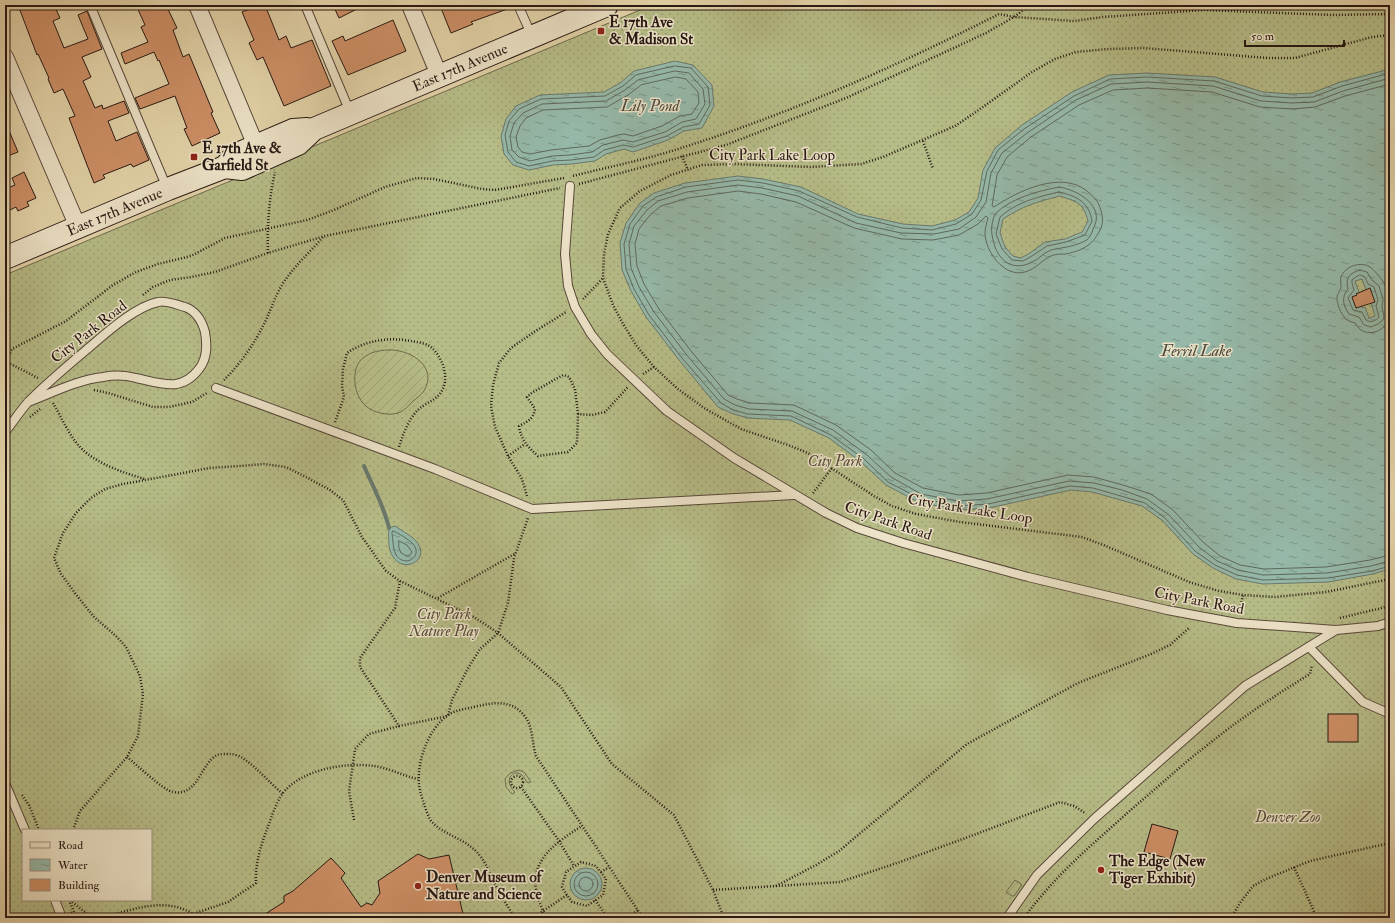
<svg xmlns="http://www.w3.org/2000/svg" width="1395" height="923" viewBox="0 0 1395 923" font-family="'IM FELL Double Pica',serif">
	<defs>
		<pattern id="grass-dots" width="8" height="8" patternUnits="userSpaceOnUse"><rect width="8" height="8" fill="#b6bc87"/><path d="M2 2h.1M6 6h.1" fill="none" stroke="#9ca174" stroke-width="1.8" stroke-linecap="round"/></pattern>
		<pattern id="garden-furrows" width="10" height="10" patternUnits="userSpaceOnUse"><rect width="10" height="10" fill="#b6bc87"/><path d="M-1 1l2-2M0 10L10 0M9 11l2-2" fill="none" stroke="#9ca174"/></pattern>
		<pattern id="water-ripples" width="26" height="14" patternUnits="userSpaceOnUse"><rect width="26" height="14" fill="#95b8a8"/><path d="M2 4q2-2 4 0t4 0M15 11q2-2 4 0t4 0" fill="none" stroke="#7a9588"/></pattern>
	</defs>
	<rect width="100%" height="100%" fill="#e4d4aa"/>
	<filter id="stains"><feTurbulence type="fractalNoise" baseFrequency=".005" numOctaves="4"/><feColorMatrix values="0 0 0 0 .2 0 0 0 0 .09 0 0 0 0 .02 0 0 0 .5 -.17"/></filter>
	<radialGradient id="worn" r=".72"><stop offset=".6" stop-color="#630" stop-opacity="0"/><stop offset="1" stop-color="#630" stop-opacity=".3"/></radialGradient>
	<path fill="url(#grass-dots)" stroke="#6f6a4e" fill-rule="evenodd" d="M 652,5 L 1390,5 L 1390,918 L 5,918 L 5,275 ZM 23,830 L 151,830 L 151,900 L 23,900 Z"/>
	<g fill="url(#garden-furrows)" stroke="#6f6a4e">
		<path d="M 392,350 C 412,351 438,367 424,391 C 421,395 417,398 413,401 C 407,407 403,413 393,414 C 383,415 369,411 363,403 C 353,392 351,367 363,358 C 371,351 382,350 392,350 Z"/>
		<path d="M 519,770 L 524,772 L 531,782 L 528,783 C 526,781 524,777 522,775 C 512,768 503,781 515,792 L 512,794 L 506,787 L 505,779 L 510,773 Z"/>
		<polygon points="1015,880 1021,884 1021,886 1014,896 1012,896 1006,892"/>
	</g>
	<g fill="url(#water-ripples)" stroke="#69786d" fill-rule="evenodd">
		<polygon points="675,61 693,65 712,85 714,106 702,128 684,131 668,140 633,152 624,149 606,154 595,161 571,164 553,165 529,170 513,165 504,154 501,136 506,119 516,106 540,95 604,92 620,83 634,71"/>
		<path d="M 1390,69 L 1390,569 L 1373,574 L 1328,582 L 1263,584 L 1236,579 L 1213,568 L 1193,554 L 1163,521 L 1142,506 L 1092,492 L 1071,490 L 989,508 L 958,510 L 918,502 L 886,485 L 861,462 L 829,438 L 790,420 L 747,418 L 731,413 L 718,407 L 679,360 L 646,317 L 631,291 L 622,270 L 620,243 L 626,223 L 640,203 L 654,193 L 685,183 L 738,176 L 763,179 L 801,187 L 858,214 L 903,224 L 932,226 L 955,220 L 969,212 L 978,198 L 983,170 L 995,148 L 1022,125 L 1072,92 L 1109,75 L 1147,73 L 1215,77 L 1263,92 L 1292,94 L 1312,93 L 1340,82 ZM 1060,196 C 1077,202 1083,202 1088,221 L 1082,232 L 1065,239 L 1045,242 L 1030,253 L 1021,258 L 1013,256 L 1005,247 L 1000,233 L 1003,219 C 1023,206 1036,202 1060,196 ZM 1362,279 L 1366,290 L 1375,302 L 1371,303 L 1375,316 L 1369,318 L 1365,307 L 1362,308 L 1361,306 L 1356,308 L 1352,297 L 1357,295 L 1356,294 L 1359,292 L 1355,281 Z"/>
		<path d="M 395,526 C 401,530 408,534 413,538 C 438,560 395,581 389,546 C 389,540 388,534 389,528 Z"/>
		<circle cx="586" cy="884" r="16"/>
	</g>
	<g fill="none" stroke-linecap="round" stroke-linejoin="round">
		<g stroke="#5e685e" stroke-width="1">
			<polygon points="675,66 691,68 708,87 710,105 699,124 683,127 667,136 633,147 623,145 604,150 594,157 571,160 552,161 529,166 516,162 508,152 505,135 509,121 519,109 541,99 605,96 623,86 636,75"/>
			<polygon points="675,71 689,73 703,89 705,104 696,119 682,122 665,132 633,142 623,140 603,145 592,152 570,155 552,156 530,161 519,157 512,150 510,136 514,123 523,113 542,104 606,101 625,90 638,80"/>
			<polyline points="1390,73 1342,86 1313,97 1292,98 1262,96 1214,81 1147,77 1110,79 1074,96 1024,129 998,150 987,171 981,200 972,214 956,224 932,230 902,228 857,217 799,191 763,183 738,180 686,187 656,197 643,206 630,224 624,244 626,269 634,289 649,315 682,358 721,403 733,410 748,414 791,416 831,435 864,459 888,482 919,498 958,506 988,504 1070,486 1093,488 1145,503 1165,518 1195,551 1215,565 1237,575 1263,580 1328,578 1372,571 1390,566"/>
			<polygon points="676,77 686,79 698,92 699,103 692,114 680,116 662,126 633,136 624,134 618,135 600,140 589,146 551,150 530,154 522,152 518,147 516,137 520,126 526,118 543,110 607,107 628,95 641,85"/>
			<polyline points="1390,78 1343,91 1314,102 1292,103 1261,101 1213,86 1147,82 1111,84 1076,100 1027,133 1002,153 991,173 986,202 976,217 959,229 934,234 901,233 856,223 798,196 762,188 738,185 687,192 658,201 647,210 634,226 629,244 631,268 639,287 654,312 686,354 724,399 735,405 749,409 792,411 833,430 867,455 891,477 921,494 958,501 987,499 1069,481 1094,483 1122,490 1147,499 1169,515 1199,547 1217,561 1238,570 1263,575 1327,573 1371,566 1390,561"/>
			<path d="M 1390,84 L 1345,96 L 1315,107 L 1293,109 L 1260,107 L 1212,92 L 1147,88 L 1113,90 L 1079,105 L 1031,137 L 1007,157 L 997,175 L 992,206 L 994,207 C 1018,191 1061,170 1087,191 C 1091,195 1097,199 1099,205 C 1102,212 1104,221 1101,228 C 1093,245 1084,250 1066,254 C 1061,254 1055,254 1051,256 C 1042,260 1036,269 1025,272 C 1004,278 985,251 985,233 C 985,228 987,222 988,218 L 986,216 L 978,224 L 959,235 L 933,240 L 902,239 L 854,228 L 796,202 L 761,194 L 738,191 L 688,198 L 661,206 L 651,214 L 645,221 L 639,229 L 635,244 L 637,266 L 644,284 L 659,309 L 691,351 L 728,395 L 737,399 L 750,403 L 794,405 L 836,425 L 871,450 L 895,473 L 923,488 L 959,495 L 987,493 L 1068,475 L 1094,477 L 1123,485 L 1151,494 L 1173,510 L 1203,542 L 1220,556 L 1240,565 L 1264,569 L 1326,567 L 1370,560 L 1390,555"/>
			<path d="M 1059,187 C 1079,190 1106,207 1093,229 C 1092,233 1090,237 1087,240 C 1080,244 1069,247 1061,248 C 1057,249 1052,249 1049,251 C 1043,253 1039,259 1034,261 C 1017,271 1002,265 995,247 C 991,234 990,227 995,214 C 1011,198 1038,191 1059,187 Z"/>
			<path d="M 1059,192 C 1077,196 1089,202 1092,221 L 1085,235 L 1066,242 L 1047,246 L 1032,256 L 1023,261 L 1012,260 L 1002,249 L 996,234 L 1000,217 C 1017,202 1037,197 1059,192 Z"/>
			<path d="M 1360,270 L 1367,272 L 1372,280 L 1379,286 L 1383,299 L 1382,307 L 1384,316 L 1383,320 L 1378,324 L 1371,327 L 1364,325 L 1359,317 L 1349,314 C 1343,306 1341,297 1348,289 C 1345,277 1350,273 1360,270 Z"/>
			<path d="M 1360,275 L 1365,277 L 1368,284 L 1374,287 L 1378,300 L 1376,306 L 1379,317 C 1376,321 1370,323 1366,320 L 1362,312 L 1353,310 L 1348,298 L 1354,290 L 1352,283 L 1352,280 Z"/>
			<path d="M 1390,313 C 1389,308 1390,305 1390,301 C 1389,295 1386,285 1382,280 C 1380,277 1373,269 1370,267 C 1361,261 1345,266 1341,277 C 1340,280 1341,282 1341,286 C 1341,291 1336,294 1337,300 C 1338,307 1342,317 1349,321 C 1351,322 1353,322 1355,323 C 1357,325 1358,328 1361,330 C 1372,337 1387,329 1390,317"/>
			<path d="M 393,531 C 398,533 403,536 407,539 C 429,553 406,570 396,555 C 393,549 393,541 392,533 Z"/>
			<polygon points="399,541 407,545 412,552 410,555 407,556 401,553 399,548"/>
			<circle cx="586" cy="884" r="12"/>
			<circle cx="586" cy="884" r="7"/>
		</g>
		<path stroke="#69786d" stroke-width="4" d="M 364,466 C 373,487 384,506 389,528"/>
	</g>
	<g fill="#ce9067" stroke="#281914">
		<polygon points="18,5 54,5 60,18 53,21 64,48 88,39 78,15 87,11 102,49 82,57 91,77 83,81 95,108 102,105 103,109 124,101 129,113 108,121 116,141 137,132 149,160 133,167 131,164 103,175 105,178 94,183 69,118 75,116 63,89 54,93 48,79 49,78 38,54 37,55"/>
		<polygon points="136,5 166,5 177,28 173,30 183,57 189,54 213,112 211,113 220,133 192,146 184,129 187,128 175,96 140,109 135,98 169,84 159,60 158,61 154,52 125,64 121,53 148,42 141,27 145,25"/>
		<polygon points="259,5 265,5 279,40 286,36 291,48 312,40 331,86 284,106 263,57 257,60 249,43 254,40 242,12"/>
		<polygon points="333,5 365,5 339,18"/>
		<polygon points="448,5 513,5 513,7 471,22 473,24 451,33 441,8"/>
		<polygon points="393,20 406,51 348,75 332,41 343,36 345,41"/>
		<polygon points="5,121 18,152 5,157"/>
		<polygon points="24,172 36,198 27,202 29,206 18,211 16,207 10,210 5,199 5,189 15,185 12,178"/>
		<polygon points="1370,288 1375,302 1356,308 1352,297 1357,295 1356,294"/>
		<rect x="1328" y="714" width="30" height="28"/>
		<polygon points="1152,824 1178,831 1170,859 1144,852"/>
		<polygon points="418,854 429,859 449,855 464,918 259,918 284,902 284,896 293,891 331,858 345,873 341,878 361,907 367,903 372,905 380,893 378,881"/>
	</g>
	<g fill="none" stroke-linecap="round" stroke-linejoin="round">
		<defs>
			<g id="service">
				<polyline points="90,5 167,188"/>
				<polyline points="305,5 350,112"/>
				<polyline points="518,5 532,36"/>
				<polyline points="570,186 565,254 568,286 575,307 591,334 607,354 667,411 734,458 826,513 857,528 903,543 1028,577 1167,610 1237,623 1336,630 1378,626 1390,622"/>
				<polyline points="216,388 435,469 532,509 794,495"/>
				<path d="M 5,432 C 13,422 20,411 29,401 C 47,383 66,367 85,351 C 104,335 134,307 158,302 C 166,300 177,305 185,307 C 196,311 202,321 205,332 C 207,344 208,358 199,369 C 181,393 160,383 136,378 C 125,375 114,375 103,377 C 77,380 52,393 28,402"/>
				<polyline points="1309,647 1363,702 1388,713 1390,712"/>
				<polyline points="5,783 25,830"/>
				<polyline points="55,900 62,918"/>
				<polyline points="1007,918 1037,875 1094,819 1245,686 1336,630"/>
			</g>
			<g id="minor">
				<polyline points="197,5 256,146"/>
				<polyline points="410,5 439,75"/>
				<polyline points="5,57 78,227"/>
			</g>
			<g id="secondary">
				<polyline points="225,167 235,155 293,130 307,129"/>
				<path id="s1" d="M 5,258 L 168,189 L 225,167 L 242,169 L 298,144 L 314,129 L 607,5"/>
			</g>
		</defs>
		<use href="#service" stroke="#57483a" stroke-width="10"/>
		<use href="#minor" stroke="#57483a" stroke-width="18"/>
		<use href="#secondary" stroke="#281914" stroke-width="24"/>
		<g stroke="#281914" stroke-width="2.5" stroke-dasharray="1 2" stroke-linecap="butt">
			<polyline points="1390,35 1372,37 1295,58 1268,58 1144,48 1108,49 1076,52 1055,59 1032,72 973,114 955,126 883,157 861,164 811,167 734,164 702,165 671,175 640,191 620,208 608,234 604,254 603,278 613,305 622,322 636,345 654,367 678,389 704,408 741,429 788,445 808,453 874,496 892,506 916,514 960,522 1082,537 1106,546 1189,582 1219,591 1243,595 1275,597 1326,592 1390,579"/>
			<polyline points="923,141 933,169"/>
			<polyline points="682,156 688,170"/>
			<path d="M 573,176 C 608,167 644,160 678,149 C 789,114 895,67 999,14 L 1014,17 L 1074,21 L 1103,17 L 1204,10 L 1332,15 L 1390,14"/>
			<polyline points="579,184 726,145 846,98 986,33 1014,17 1030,5"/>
			<path d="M 268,253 C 267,226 269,198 275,172"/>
			<polyline points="143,295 153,287 170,280 191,277 215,272 268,253 325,236 560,188"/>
			<polyline points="583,299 603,278"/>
			<polyline points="5,361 38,378"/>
			<polyline points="5,364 12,349 66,321 113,285 136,272 158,264 191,256 225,238 307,220 334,210 385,187 417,178 434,179 482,189 495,190 564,178"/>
			<polyline points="643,374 654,367"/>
			<path d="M 224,380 C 239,365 253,346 263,326 C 270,313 274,298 282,285 C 293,267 310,252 324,236"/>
			<polyline points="94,390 108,393 153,407 169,407 192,402 207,393"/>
			<path d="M 53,403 C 62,418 70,438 83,450 C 100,465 124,473 145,479"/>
			<path d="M 578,414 L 575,389 L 569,377 L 563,375 L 533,392 L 527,397 L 535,409 C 533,420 528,421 519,426 C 521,440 528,447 538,456 L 568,452 L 577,443 L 578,414 L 592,415 L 605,412 L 628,387"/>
			<polyline points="30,417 40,409"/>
			<path d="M 335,422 L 344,397 L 342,386 L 343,369 L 347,353 C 366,340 389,337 411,341 C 417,342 427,343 432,348 C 443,358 450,379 441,392 C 436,400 426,403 419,409 C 409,418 403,434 399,447"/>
			<polyline points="508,456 525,444"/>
			<polyline points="813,493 832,468"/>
			<polyline points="527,496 522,479 508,456 495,427 491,406 493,385 499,363 511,348 534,332 566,312"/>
			<polyline points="400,581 395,608 360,658 360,667 399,726 448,716 452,700 467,670 480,649 498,633 508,603 514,558 528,518"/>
			<polyline points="438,598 516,553"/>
			<polyline points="1239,614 1243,595"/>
			<polyline points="1340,618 1390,606"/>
			<path d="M 127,757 C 136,764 164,791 173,792 C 198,797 201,763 217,755 C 221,754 226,754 230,754 C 234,754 240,756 244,759 C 257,768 270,783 283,794"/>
			<polyline points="5,763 9,774"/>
			<circle cx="517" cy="782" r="6"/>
			<polyline points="521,787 559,841 574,866"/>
			<polyline points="22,795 29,805 39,830"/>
			<polyline points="354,820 349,791 355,749 369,734 399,726"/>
			<polyline points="73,830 80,811 127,757 138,736 143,694 140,676 126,647 117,637 93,616 75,593 61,574 54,558 63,533 76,513 91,498 105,489 123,484 178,474 209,468 239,466 264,464 286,467 304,476 330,490 343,500 362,537 386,571 400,581 474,617 498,633 561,687 612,764 674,815 713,890 724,918"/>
			<polyline points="1294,867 1317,918"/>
			<polyline points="601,872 609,867"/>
			<polyline points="776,886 816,865 839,851 967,744 1078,683 1151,654 1170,645 1190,627"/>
			<polyline points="713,890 840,882 900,862 979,833 1060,802 1074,806 1085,813"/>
			<path d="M 567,895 L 562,887 L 566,872 L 581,862 L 596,866 L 606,879 L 603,895 L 587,906 L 572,902 L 567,895 L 543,911 C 541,905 538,900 537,894 C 528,860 558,841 582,826"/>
			<polyline points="69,900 74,912 69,914"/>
			<polyline points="70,900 92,918"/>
			<polyline points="595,900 608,918"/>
			<path d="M 101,918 C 131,910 165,896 193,914 L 228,902 L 256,883 C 255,865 260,848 266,832 C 271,819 275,804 283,793 C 302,769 346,762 374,766 C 389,768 403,776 418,779"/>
			<path d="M 515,918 C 508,907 501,896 495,884 C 490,875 487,865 481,857 C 468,839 445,836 432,822 C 428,818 423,801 421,794 C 413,770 427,729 448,715 C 456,710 465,709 474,707 C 494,702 513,699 526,718 C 533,728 532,744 536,756 L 643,918"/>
			<polyline points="534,918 543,911 548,918"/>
			<polyline points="627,918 638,910"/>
			<path d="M 1024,918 C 1054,876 1095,842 1133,808 C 1157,788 1180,766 1205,747 C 1238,720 1274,696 1310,674 L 1312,665"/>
			<polyline points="1231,918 1240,903 1253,886 1266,879 1310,861 1390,843"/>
		</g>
		<use href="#service" stroke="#ede3c8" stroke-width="8"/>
		<use href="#minor" stroke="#ede3c8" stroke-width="16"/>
		<use href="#secondary" stroke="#ede3c8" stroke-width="22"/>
	</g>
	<g fill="#8f2418" stroke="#ede3c8" stroke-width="1.5">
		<rect x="597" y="27" width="8" height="8" rx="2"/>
		<rect x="190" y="153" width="8" height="8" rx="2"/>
		<circle cx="1101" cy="870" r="4"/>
		<circle cx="418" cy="886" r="4"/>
	</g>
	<g text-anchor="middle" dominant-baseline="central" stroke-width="3" stroke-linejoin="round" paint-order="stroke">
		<g font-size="15" font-weight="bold" fill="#281914" stroke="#ede3c8" text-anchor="start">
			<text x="609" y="22">E 17th Ave<tspan x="609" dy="17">&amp; Madison St</tspan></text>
			<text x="202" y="148">E 17th Ave &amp;<tspan x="202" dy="17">Garfield St</tspan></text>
			<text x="1109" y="861">The Edge (New<tspan x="1109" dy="17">Tiger Exhibit)</tspan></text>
			<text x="426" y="877">Denver Museum of<tspan x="426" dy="17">Nature and Science</tspan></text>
		</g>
		<g font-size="15" fill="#281914" stroke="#ede3c8">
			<text stroke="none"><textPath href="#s1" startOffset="497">East 17th Avenue</textPath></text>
			<text x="772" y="155">City Park Lake Loop</text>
			<text stroke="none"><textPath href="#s1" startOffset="119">East 17th Avenue</textPath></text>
			<text transform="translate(89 332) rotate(-38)">City Park Road</text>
			<text transform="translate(970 509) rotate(9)">City Park Lake Loop</text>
			<text transform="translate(888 521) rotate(19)">City Park Road</text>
			<text transform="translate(1199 601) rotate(11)">City Park Road</text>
		</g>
		<g font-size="15" font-style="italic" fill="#534a36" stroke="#ede3c8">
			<text x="835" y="461">City Park</text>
			<text x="444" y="614">City Park<tspan x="444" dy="17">Nature Play</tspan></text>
			<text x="1288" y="817">Denver Zoo</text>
		</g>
		<g font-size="16" font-style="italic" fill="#494940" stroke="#ede3c8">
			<text x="650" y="106">Lily Pond</text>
			<text x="1196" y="351">Ferril Lake</text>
		</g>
	</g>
	<rect width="1395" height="923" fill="none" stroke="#e4d4aa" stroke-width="20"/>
	<rect x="6" y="6" width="1383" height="911" fill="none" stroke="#281914" stroke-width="2"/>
	<rect x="10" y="10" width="1375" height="903" fill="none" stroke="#281914"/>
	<rect x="22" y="829" width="130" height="72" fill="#ede3c8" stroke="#9e9280"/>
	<rect x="30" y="842" width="20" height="6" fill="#ede3c8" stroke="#9e9280"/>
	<text x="58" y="849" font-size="12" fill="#281914">Road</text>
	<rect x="30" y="859" width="20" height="12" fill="url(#water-ripples)" stroke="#9e9280"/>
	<text x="58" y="869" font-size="12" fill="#281914">Water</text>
	<rect x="30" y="879" width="20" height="12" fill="#ce9067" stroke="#9e9280"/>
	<text x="58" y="889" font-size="12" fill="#281914">Building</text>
	<path d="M1245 40v6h99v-6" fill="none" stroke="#281914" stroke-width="2"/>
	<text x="1251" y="40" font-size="12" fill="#281914" stroke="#ede3c8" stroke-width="3" paint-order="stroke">50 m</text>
	<rect width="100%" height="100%" filter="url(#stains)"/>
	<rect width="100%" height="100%" fill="url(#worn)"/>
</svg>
